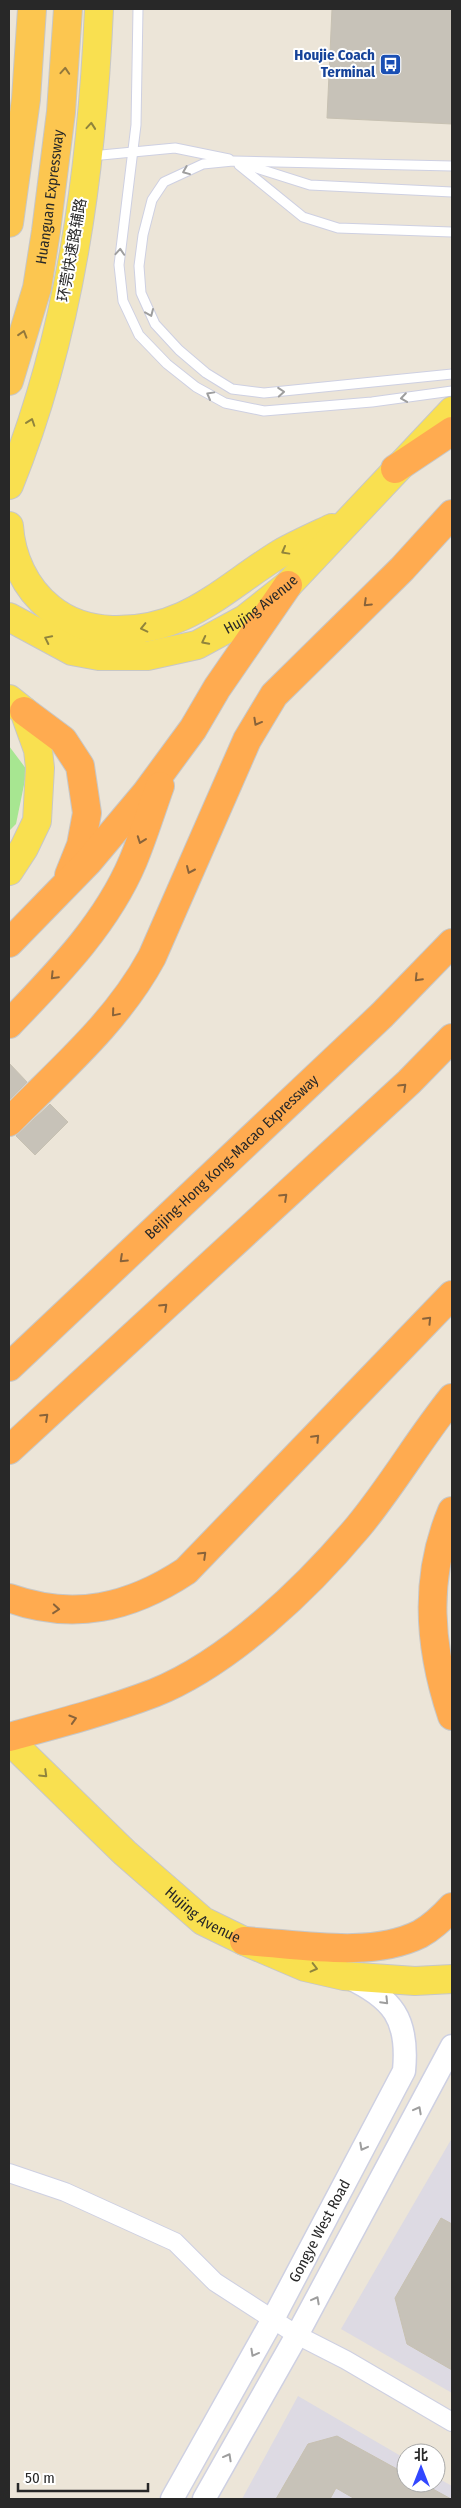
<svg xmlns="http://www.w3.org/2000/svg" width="461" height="2508" viewBox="0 0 461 2508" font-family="'Fira Sans Condensed','Noto Sans SC',sans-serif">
	<rect width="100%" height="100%" fill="#ece5d8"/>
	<g fill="#dddae3">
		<polygon points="452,2138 452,2393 341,2329"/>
		<polygon points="298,2396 406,2459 406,2483 436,2483 436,2477 452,2486 452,2499 242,2499"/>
	</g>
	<polygon fill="#a7e691" points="9,746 27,770 16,824 9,831"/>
	<g fill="#c7c2b8" stroke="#c7c1b2">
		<polygon points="332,9 452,9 452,124 327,118"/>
		<polygon points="9,1063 27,1082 9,1100"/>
		<polygon points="50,1104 68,1122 35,1155 16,1136"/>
		<polygon points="441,2218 452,2224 452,2370 407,2344 395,2298"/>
		<polygon points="337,2436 406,2474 406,2483 422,2483 451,2499 355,2499 336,2488 330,2499 276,2499 308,2444"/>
	</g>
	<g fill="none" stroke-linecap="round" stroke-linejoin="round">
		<defs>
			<g id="service">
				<polyline points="138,9 136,125 119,265 123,301 139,335 167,364 196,387 225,403 264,411 372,402 452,391"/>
				<polyline points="91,156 175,148 229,159"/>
				<polyline points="244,164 310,185 452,192"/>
				<polyline points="239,165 303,217 338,228 452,232"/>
				<polyline points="452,166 233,161 203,164 164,182 152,200 143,235 139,266 141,293 155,324 179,350 206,373 232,389 264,393 452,374"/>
			</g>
			<polyline id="minor" points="9,2173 65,2192 175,2242 215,2282 297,2335 346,2360 452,2422"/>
			<g id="tertiary">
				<path id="s1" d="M 172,2499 L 273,2319 L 404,2071 C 409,2019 393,1998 347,1977"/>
				<polyline points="204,2499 297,2335 452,2046"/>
			</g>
			<g id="primary">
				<path d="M 9,485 C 70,335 92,170 99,9"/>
				<path d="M 9,526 C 11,557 25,588 50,608 C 68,623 88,629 112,630 C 187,632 222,589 281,553 C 297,544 315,536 332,528"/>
				<path id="s2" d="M 9,617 L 72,651 L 99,656 L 147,656 L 197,645 L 245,619 L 288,585 L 452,411"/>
				<polyline points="9,699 24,711 38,750 40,768 37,821 24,848 9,871"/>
				<path id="s3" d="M 9,1740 L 125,1853 L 203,1921 L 244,1941 L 305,1967 L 344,1976 L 415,1981 L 452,1979"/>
			</g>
			<g id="trunk">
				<polyline points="9,223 26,99 32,9"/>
				<path id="s4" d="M 9,381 L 37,288 L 46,231 L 61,112 L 68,9"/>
			</g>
			<g id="motorway">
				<polyline points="395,469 452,431"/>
				<polyline points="24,711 63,740 80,766 87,813 81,845 69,875"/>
				<polyline points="9,943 88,862 146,793 193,729 217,688 288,585"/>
				<path d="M 9,1024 C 56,975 106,925 133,861 C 143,837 151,811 160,786"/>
				<path d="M 9,1122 C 60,1070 117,1022 152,957 L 247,740 L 274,695 L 402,569 L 452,514"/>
				<path id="s5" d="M 9,1367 L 382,1015 L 452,943"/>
				<polyline points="9,1450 409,1082 452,1038"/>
				<path d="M 452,1511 C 423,1579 429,1648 452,1716"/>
				<path d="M 9,1598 C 74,1621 130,1608 186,1571 L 452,1295"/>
				<path d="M 9,1737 C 57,1724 107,1711 154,1693 C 229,1663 307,1588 358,1527 C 392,1486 419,1439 452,1398"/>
				<path d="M 244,1941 C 298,1944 370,1959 420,1934 C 432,1927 443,1917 452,1907"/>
			</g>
		</defs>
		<use href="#service" stroke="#ced0e2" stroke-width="11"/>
		<use href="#minor" stroke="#ced0e2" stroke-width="20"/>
		<use href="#tertiary" stroke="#ced0e2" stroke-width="25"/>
		<use href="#primary" stroke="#c7c7c7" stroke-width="30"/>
		<use href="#trunk" stroke="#c7c7c7" stroke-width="30"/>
		<use href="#motorway" stroke="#c7c7c7" stroke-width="30"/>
		<use href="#service" stroke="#fff" stroke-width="9"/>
		<use href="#minor" stroke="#fff" stroke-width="18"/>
		<use href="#tertiary" stroke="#fff" stroke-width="22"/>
		<use href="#primary" stroke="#f9e050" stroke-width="28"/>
		<use href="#trunk" stroke="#fcc650" stroke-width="28"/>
		<use href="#motorway" stroke="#ffab50" stroke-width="28"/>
	</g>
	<defs><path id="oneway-chevron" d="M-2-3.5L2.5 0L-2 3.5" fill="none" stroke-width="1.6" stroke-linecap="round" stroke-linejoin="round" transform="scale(1.25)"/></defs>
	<g stroke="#92773c">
		<use href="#oneway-chevron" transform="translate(65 71) rotate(-86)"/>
		<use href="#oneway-chevron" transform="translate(23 334) rotate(-73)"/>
	</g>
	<g stroke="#90843c">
		<use href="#oneway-chevron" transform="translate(91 126) rotate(-85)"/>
		<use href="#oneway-chevron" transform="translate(31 422) rotate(-71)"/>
		<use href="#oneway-chevron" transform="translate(285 551) rotate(151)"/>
		<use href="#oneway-chevron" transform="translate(144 628) rotate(167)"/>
		<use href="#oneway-chevron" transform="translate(48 639) rotate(-154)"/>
		<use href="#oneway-chevron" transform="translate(205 641) rotate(153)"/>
		<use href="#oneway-chevron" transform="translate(44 1774) rotate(44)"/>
		<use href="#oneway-chevron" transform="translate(314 1968) rotate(14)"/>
	</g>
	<g stroke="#9e9e9e">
		<use href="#oneway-chevron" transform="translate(186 171) rotate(158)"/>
		<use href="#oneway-chevron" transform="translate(120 252) rotate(-86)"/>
		<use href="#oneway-chevron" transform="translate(150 313) rotate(67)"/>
		<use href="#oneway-chevron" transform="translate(281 392) rotate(-4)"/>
		<use href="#oneway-chevron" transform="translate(210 395) rotate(-151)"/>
		<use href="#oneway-chevron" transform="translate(404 398) rotate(172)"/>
		<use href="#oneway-chevron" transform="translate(385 2001) rotate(46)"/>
		<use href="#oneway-chevron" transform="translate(418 2110) rotate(-62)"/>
		<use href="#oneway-chevron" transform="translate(363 2147) rotate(118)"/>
		<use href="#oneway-chevron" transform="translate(316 2300) rotate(-62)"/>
		<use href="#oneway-chevron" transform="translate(254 2353) rotate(119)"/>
		<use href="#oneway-chevron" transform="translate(228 2457) rotate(-61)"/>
	</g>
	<g stroke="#89633a">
		<use href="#oneway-chevron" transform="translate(367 603) rotate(136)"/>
		<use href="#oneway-chevron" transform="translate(257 722) rotate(119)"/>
		<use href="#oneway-chevron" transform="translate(141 840) rotate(110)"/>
		<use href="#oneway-chevron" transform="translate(190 870) rotate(114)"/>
		<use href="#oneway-chevron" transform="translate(54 976) rotate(134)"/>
		<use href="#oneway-chevron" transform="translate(418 978) rotate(134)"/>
		<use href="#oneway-chevron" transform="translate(115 1013) rotate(130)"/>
		<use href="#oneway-chevron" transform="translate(403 1087) rotate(-43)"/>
		<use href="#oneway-chevron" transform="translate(284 1197) rotate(-43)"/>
		<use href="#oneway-chevron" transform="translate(123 1259) rotate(137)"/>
		<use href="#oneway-chevron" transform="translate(164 1307) rotate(-43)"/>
		<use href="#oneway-chevron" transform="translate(428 1320) rotate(-46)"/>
		<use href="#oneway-chevron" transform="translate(45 1417) rotate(-43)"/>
		<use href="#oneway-chevron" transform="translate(316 1438) rotate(-46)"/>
		<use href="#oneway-chevron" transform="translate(203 1555) rotate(-44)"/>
		<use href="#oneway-chevron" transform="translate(56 1609) rotate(5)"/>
		<use href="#oneway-chevron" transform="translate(73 1719) rotate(-17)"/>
	</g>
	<defs>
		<symbol id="bus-square" viewBox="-11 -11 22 22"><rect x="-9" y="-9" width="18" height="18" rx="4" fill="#1a4fb4" stroke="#fff"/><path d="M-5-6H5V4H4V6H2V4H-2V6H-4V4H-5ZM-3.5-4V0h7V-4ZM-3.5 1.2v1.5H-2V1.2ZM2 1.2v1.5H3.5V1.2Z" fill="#fff"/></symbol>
	</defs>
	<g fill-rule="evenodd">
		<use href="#bus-square" x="378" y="52" width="25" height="25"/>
	</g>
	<g text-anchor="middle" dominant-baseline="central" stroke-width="4" stroke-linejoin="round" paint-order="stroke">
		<g font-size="15" font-weight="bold" fill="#164399" stroke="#fff" text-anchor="end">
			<text x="375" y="55">Houjie Coach<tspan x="375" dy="17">Terminal</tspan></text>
		</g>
		<g font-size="15" fill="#282828" stroke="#fff">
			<text stroke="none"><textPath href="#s4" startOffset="189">Huanguan Expressway</textPath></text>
			<text transform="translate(72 250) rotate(-80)">环莞快速路辅路</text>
			<text stroke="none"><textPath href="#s2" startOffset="274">Hujing Avenue</textPath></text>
			<text stroke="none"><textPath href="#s5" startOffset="306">Beijing-Hong Kong-Macao Expressway</textPath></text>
			<text stroke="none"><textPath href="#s3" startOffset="262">Hujing Avenue</textPath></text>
			<text stroke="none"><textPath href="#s1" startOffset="306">Gongye West Road</textPath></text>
		</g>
	</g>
	<rect width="461" height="2508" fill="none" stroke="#282828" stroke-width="20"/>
	<g transform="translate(421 2468)"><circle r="24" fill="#ffffff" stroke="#a9a9a9"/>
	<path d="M0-4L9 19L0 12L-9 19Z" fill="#3247ff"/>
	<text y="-8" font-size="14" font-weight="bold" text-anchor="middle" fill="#282828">北</text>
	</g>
	<path d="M18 2483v8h130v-8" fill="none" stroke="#282828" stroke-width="2.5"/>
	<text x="25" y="2483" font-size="15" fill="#282828" stroke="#ffffff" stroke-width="4" paint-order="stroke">50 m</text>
</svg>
